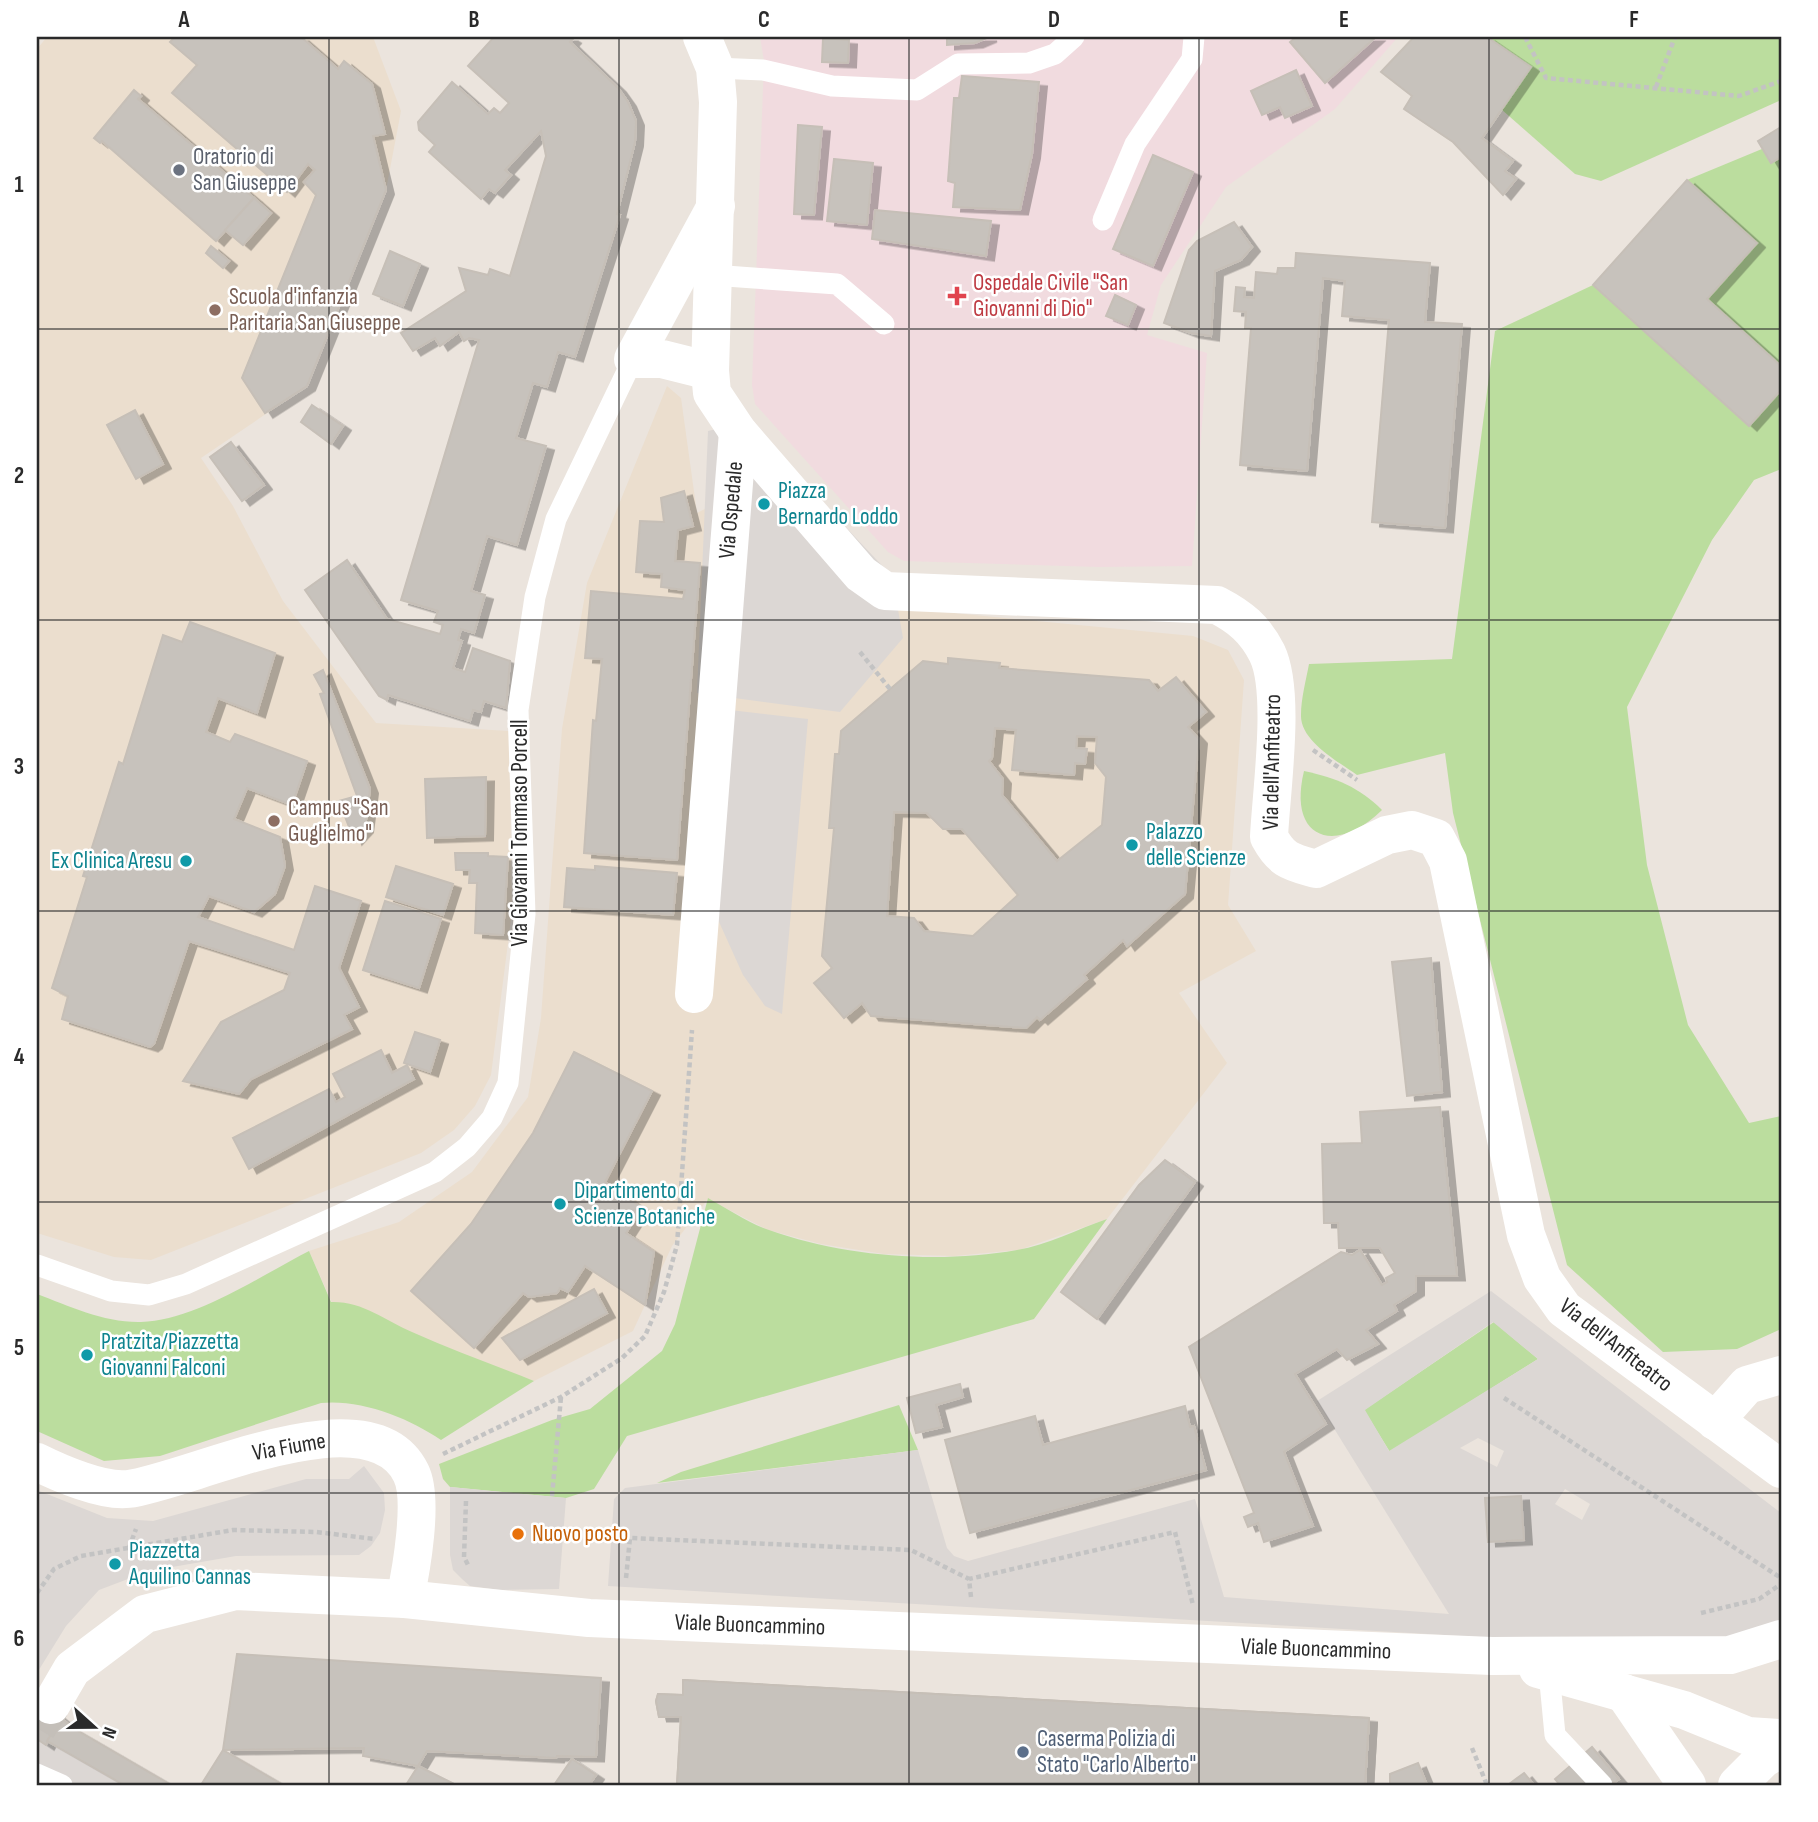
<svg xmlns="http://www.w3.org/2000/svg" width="1818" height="1822" viewBox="0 0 1818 1822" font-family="'Sofia Sans Condensed',sans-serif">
	<defs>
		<filter id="shadow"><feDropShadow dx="8" dy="4.5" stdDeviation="0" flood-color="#0004"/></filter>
	</defs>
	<rect width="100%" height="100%" fill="#ebe4dd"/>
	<g fill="#ebdece">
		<polygon points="47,37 373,37 401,111 386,190 307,386 201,458 233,506 283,601 376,723 509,731 512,912 491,1075 475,1106 454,1130 421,1153 151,1260 114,1257 37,1233 37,49"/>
		<polygon points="667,386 681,398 697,513 740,491 871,605 1193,636 1228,650 1244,680 1228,905 1256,951 1179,993 1227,1063 1107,1219 1019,1250 954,1256 884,1254 821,1244 768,1230 708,1199 672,1246 633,1331 534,1381 337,1314 309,1251 399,1222 472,1172 528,1097 541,1018 562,729 587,583"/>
	</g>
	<polygon fill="#f1dbdf" points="760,37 1398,37 1335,109 1226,187 1161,285 1147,335 1207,353 1192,566 1099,567 904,561 888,552 755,404 752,385 764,61"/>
	<g fill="#bbdd9e">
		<polygon points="1419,37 1781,37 1781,100 1601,181 1575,174"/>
		<polygon points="1781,141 1781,366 1707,299 1687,180"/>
		<path d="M 1593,285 L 1749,426 L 1781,390 L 1781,469 L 1754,480 L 1712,540 L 1627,707 L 1647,865 L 1688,1025 L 1749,1123 L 1781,1116 L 1781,1329 L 1737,1349 L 1663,1352 L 1567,1265 L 1453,813 L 1445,753 L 1357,775 C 1339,762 1300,741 1301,715 C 1301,699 1306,680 1309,664 L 1452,659 L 1495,331 Z"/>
		<path d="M 1304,771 C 1336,778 1359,787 1382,810 C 1337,855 1287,841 1304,771 Z"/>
		<path d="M 708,1198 C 728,1209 748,1223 769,1230 C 845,1257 938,1264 1017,1250 C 1047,1245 1078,1229 1107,1219 L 1034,1319 L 627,1436 L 594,1489 L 566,1498 L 450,1487 L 443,1479 L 439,1464 L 552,1420 L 590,1409 L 662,1351 L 675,1324 Z"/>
		<path d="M 309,1251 L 331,1302 C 362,1301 385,1320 412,1332 C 452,1350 494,1365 534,1381 L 441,1440 C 409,1418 361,1399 321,1403 L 160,1456 L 104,1461 L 37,1431 L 37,1294 C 69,1306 105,1323 141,1322 C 195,1321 260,1276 309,1251 Z"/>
		<polygon points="1494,1322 1538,1359 1390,1452 1364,1410"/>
		<polygon points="899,1405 918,1450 657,1483 681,1472"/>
	</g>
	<g fill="#dcd7d4" fill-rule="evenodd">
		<polygon points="746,422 892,576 903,638 840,712 697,693 708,431"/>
		<polygon points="730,710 808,719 782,1014 765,1006 743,975 715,913"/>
		<path d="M 1491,1291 L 1781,1513 L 1781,1622 L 1762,1636 L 1532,1640 L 608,1586 L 614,1499 L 625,1488 L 918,1450 L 947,1548 L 954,1556 L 968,1561 L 1195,1499 L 1224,1597 L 1449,1614 L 1317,1401 ZM 1493,1322 L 1538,1359 L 1389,1451 L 1365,1410 ZM 1478,1438 L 1504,1451 L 1497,1467 L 1460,1448 ZM 1565,1489 L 1590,1504 L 1582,1520 L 1555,1504 ZM 1521,1496 L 1523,1540 L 1488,1542 L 1485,1498 Z"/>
		<polygon points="364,1466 384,1493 385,1510 380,1533 371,1546 359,1555 236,1556 149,1571 99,1590 66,1626 37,1673 37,1490 107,1518 153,1521 306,1479 349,1479"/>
		<polygon points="450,1487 566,1498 559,1589 500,1590 470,1586 462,1579 453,1570 450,1555"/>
		<polygon points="37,1739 63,1748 124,1785 37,1785"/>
	</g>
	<g fill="#c7c2bc" stroke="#c6bfb7" stroke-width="2" fill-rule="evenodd" filter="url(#shadow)">
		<polygon points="175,37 301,37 338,69 344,61 372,84 385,134 373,136 386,190 307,386 265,413 242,378 316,195 304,182 315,170 308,164 287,192 172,93 197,65 170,42"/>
		<polygon points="494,37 570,37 573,39 570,42 618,88 628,102 636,121 635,142 617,214 620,215 575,357 558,352 547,387 533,383 516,438 546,446 517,545 487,536 471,591 485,595 474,633 461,629 458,640 462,641 453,668 465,672 473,648 510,661 506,708 484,701 481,712 473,710 470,721 388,695 387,700 379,696 305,590 347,560 387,619 440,634 443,625 434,622 438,611 401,600 479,340 469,338 464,341 459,332 440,346 435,338 413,351 401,333 466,291 459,268 488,275 490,269 510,276 546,156 541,131 505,170 511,175 495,193 489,189 481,199 429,152 435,145 419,130 418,122 452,82 488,114 494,108 500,113 509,103 468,66"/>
		<polygon points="947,37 989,37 975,43 947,45"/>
		<polygon points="1296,37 1376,37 1325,83 1290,42"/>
		<polygon points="1414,37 1487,37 1531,67 1482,138 1513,161 1505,171 1516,179 1503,195 1453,142 1404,109 1412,96 1381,72"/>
		<polygon points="823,38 849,40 848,63 822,62"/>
		<polygon points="1296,70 1312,106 1285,118 1280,107 1262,115 1251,91"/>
		<polygon points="962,76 1039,82 1032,154 1020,210 953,207 955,183 948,181 954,98 959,98"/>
		<polygon points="134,90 141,96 138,99 254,198 216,241 102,141 100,143 94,138"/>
		<polygon points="798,125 822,127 814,215 794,214"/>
		<polygon points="1781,127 1781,157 1771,163 1758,141"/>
		<polygon points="1153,155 1193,172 1153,266 1113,249"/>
		<polygon points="834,159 873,163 867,225 827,221"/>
		<polygon points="1687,180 1757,243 1707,299 1781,366 1781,390 1749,426 1593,285"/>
		<polygon points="254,198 271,213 243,245 225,230"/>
		<polygon points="875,210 991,221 986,256 872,239"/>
		<polygon points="1234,222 1252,247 1241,260 1215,271 1211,336 1191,333 1164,323 1189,250 1197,241"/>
		<polygon points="211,246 229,261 223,268 206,253"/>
		<polygon points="390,251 420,264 403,306 373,294"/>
		<polygon points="1296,253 1430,263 1425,322 1462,324 1445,528 1372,522 1389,320 1342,316 1345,281 1323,278 1307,471 1240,465 1251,328 1245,328 1246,312 1234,311 1236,287 1245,288 1244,297 1254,298 1256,272 1277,274 1278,268 1295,268"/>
		<polygon points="1115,295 1136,305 1128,325 1106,316"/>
		<polygon points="312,405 343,426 331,444 301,422"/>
		<polygon points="135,410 163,464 136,479 107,425"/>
		<polygon points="231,442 264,485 242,501 210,457"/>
		<polygon points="684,491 693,526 678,530 675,561 700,563 677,860 584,853 593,720 596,721 602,659 585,658 591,591 683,599 685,590 661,587 662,574 636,572 640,521 664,522 661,498"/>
		<polygon points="190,622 275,653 257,713 218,698 206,732 230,742 235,734 307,761 292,805 247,788 234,819 280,837 285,866 275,894 254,912 209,896 198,917 294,950 315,886 361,901 339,968 359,1007 344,1015 352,1029 251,1079 239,1094 183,1081 221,1022 284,990 290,973 189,941 154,1044 150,1047 62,1019 68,996 52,988 87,877 83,876 119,762 123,764 163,635 182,642"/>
		<path d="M 948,658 L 1000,663 L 999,668 L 1149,680 L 1158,691 L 1176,677 L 1206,712 L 1188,727 L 1199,739 L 1185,894 L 1127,946 L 1123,940 L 1084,975 L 1087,979 L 1040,1020 L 1037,1017 L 1026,1028 L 871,1016 L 862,1003 L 844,1018 L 814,983 L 832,968 L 822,956 L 834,828 L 829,828 L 835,754 L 839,754 L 841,731 L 923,661 L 948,664 ZM 995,728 L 1016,730 L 1012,770 L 1074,775 L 1075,763 L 1085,764 L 1087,749 L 1076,748 L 1077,736 L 1097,737 L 1095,763 L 1106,777 L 1102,825 L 1057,861 L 1002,795 L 1003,779 L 989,761 L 992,758 ZM 894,812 L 927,813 L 943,829 L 962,829 L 1018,895 L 973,936 L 924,931 L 914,918 L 887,916 Z"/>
		<polygon points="323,670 370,789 365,828 354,840 339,801 357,796 320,694 324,693 314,675"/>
		<polygon points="486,777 485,836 427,838 425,779"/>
		<polygon points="455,853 488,853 488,856 508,857 503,935 475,933 477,883 469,883 470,870 456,870"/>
		<polygon points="396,866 453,884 443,915 386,897"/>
		<polygon points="595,866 677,873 673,915 564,907 567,868 595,870"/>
		<polygon points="385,901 441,919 419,988 363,970"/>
		<polygon points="1431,958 1442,1092 1407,1096 1392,962"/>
		<polygon points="415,1032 440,1040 430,1072 404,1063"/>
		<polygon points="381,1050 392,1073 407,1065 414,1079 249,1169 233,1138 329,1089 336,1102 345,1097 333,1074"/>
		<polygon points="574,1052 652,1091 605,1182 642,1208 626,1233 654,1252 645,1305 585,1266 568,1292 560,1288 557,1293 529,1297 523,1293 474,1348 411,1291 471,1224 533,1133"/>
		<polygon points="1440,1107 1457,1276 1416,1276 1416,1291 1394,1305 1397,1311 1366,1330 1378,1344 1347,1360 1337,1349 1295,1374 1326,1424 1284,1452 1313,1526 1264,1542 1258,1523 1248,1527 1244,1517 1254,1513 1189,1347 1341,1252 1352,1255 1360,1250 1382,1285 1387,1282 1386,1278 1395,1273 1380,1248 1339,1248 1338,1223 1324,1223 1322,1144 1362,1143 1360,1112"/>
		<polygon points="1165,1160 1195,1182 1097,1319 1061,1292 1139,1185"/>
		<polygon points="594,1289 607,1313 520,1360 502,1338"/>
		<polygon points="960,1384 963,1397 936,1405 942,1427 916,1433 907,1398"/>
		<polygon points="1185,1406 1190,1427 1194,1426 1206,1470 970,1533 945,1440 1035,1416 1043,1445"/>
		<polygon points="1521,1496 1524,1540 1488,1542 1485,1498"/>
		<polygon points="237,1654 601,1678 596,1757 557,1756 556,1758 427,1751 418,1766 363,1756 364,1748 223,1750"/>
		<polygon points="683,1680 1369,1718 1365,1785 677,1785 681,1717 659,1717 656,1701 658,1694 683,1695"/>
		<polygon points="683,1680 1369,1718 1365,1785 677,1785 681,1717 659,1717 656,1701 658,1694 683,1695"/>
		<polygon points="37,1697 61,1718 46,1745 37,1739"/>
		<polygon points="61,1718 73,1728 171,1785 124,1785 47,1741"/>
		<polygon points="1592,1747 1619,1779 1611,1785 1560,1785 1555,1779"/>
		<polygon points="223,1750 283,1785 201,1785"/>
		<polygon points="572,1759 596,1775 589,1785 554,1785"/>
		<polygon points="1418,1763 1427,1785 1390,1785 1390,1774"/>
		<polygon points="418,1766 456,1785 406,1785"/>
		<polygon points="1524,1773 1534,1785 1510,1785 1509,1784"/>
	</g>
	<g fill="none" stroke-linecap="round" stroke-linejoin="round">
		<polyline stroke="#c4bfb9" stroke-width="38" stroke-dasharray="38 19" stroke-linecap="butt" points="37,1728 51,1705"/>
		<g stroke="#c3c3c3" stroke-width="4.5" stroke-dasharray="5 3.5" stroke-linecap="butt">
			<polyline points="1525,37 1546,78 1739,96 1781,81"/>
			<polyline points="1656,87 1675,37"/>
			<polyline points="860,652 890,689"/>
			<polyline points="1313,750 1357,780"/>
			<polyline points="1504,1398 1781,1578"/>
			<polyline points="443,1454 561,1397 622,1358 645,1336 664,1292 677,1245 692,1030"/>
			<polyline points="552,1496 561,1397"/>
			<polyline points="466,1501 464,1557 469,1567"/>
			<polyline points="129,1548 136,1529"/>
			<polyline points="626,1578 630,1538 911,1550 969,1579"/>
			<polyline points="37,1593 54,1569 81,1556 233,1530 316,1532 375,1539"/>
			<polyline points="971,1597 969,1579 1175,1532 1193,1605"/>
			<polyline points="1701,1613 1759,1599 1781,1584"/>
			<polyline points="1472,1748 1487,1785"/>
		</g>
		<g stroke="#fff" stroke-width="21">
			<polyline points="715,68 763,70 832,86 917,90 958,64 1029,63 1055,54 1074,37"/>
			<polyline points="1103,220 1135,144 1192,59 1194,37"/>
			<polyline points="712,275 837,284 884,324"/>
			<polyline points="37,1265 111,1291 149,1295 186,1284 435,1172 467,1147 492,1118 508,1083 525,914 518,710 535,597 556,519 633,359"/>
			<polyline points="1549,1672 1555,1735 1602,1785"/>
			<polyline points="37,1774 62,1785"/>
		</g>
		<g stroke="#fff" stroke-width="38">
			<polyline points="710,371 662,359 633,359 716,206"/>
			<polyline points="694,994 738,432"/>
			<polyline points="1715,1421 1747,1385 1781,1375"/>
			<path d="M 37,1462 C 59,1473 103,1492 128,1489 C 191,1481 370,1390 411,1473 C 424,1499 411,1571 405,1599"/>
			<polyline points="1624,1693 1687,1785"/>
			<polyline points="1737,1785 1763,1759 1781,1748"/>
		</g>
		<g stroke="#fff" stroke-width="38">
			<path d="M 702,37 L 715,68 L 718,102 L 710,371 L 712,393 L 738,432 L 861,574 L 885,591 L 1217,605 C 1240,617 1255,629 1267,653 C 1286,692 1271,792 1269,837 C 1282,861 1291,862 1316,869 L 1387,835 L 1412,830 L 1436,838 L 1448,861 L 1526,1235 L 1542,1278 L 1564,1309 L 1781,1469"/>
			<polyline points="1538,1669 1684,1710 1748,1736 1781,1738"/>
			<polyline points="51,1705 72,1669 145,1614 235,1591 405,1599 589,1618 1492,1656 1730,1655 1781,1639"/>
		</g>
	</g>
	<path fill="none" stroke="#2a2a2a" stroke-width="2" stroke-opacity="0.55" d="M 329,37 L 329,1785M 619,37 L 619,1785M 909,37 L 909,1785M 1199,37 L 1199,1785M 1489,37 L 1489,1785M 37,329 L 1781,329M 37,620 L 1781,620M 37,911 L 1781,911M 37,1202 L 1781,1202M 37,1493 L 1781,1493"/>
	<circle fill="#6b7280" stroke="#fff" stroke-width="2.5" cx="179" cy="170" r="7"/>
	<path fill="#e0444e" stroke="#fff" stroke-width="2.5" d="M953.5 285.5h7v7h7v7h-7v7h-7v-7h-7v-7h7z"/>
	<g fill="#8d6e63" stroke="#fff" stroke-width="2.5">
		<circle cx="215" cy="310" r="7"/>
		<circle cx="274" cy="821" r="7"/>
	</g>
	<g fill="#0f9aa8" stroke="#fff" stroke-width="2.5">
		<circle cx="764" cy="504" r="7"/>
		<circle cx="1132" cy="845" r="7"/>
		<circle cx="186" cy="861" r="7"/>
		<circle cx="560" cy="1204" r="7"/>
		<circle cx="87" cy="1355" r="7"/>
		<circle cx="115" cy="1564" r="7"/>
	</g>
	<circle fill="#e8710a" stroke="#fff" stroke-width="2.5" cx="518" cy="1534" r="7"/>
	<circle fill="#5c6f8a" stroke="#fff" stroke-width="2.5" cx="1023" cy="1752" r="7"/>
	<g text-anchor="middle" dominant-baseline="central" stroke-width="5" stroke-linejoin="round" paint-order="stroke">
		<g font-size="23" fill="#5b616d" stroke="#fff" text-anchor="start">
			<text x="193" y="157">Oratorio di<tspan x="193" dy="26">San Giuseppe</tspan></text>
		</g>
		<g font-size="23" fill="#be3a42" stroke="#fff" text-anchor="start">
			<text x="973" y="283">Ospedale Civile "San<tspan x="973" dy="26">Giovanni di Dio"</tspan></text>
		</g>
		<g font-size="23" fill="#785e54" stroke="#fff" text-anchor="start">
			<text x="229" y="297">Scuola d'infanzia<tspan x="229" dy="26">Paritaria San Giuseppe</tspan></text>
			<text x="288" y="808">Campus "San<tspan x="288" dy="26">Guglielmo"</tspan></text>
		</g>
		<g font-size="23" fill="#0d838f" stroke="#fff" text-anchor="start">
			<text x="778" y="491">Piazza<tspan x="778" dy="26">Bernardo Loddo</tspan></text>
			<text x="1146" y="832">Palazzo<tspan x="1146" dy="26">delle Scienze</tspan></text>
			<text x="172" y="861" text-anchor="end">Ex Clinica Aresu</text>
			<text x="574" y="1191">Dipartimento di<tspan x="574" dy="26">Scienze Botaniche</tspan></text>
			<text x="101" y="1342">Pratzita/Piazzetta<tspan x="101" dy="26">Giovanni Falconi</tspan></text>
			<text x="129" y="1551">Piazzetta<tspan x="129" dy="26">Aquilino Cannas</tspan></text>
		</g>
		<g font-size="23" fill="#2a2a2a" stroke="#fff">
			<text transform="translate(731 510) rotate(-85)">Via Ospedale</text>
			<text transform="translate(1272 762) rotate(-89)">Via dell'Anfiteatro</text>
			<text transform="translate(520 833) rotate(-90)">Via Giovanni Tommaso Porcell</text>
			<text transform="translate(1616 1345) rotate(38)">Via dell'Anfiteatro</text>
			<text transform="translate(289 1447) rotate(-10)">Via Fiume</text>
			<text transform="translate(750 1625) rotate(2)">Viale Buoncammino</text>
			<text transform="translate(1316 1649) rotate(2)">Viale Buoncammino</text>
		</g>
		<g font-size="23" fill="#c56008" stroke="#fff" text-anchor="start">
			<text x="532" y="1534">Nuovo posto</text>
		</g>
		<g font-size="23" fill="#4e5e75" stroke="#fff" text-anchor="start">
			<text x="1037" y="1739">Caserma Polizia di<tspan x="1037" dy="26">Stato "Carlo Alberto"</tspan></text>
		</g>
	</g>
	<rect width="1818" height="1822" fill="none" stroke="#ffffff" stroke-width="77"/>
	<g transform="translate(94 1727) rotate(111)" stroke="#ffffff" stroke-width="5" paint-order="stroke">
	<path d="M0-5L12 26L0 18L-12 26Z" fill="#2a2a2a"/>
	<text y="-10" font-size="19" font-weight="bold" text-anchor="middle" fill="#2a2a2a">N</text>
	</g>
	<rect x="38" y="38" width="1742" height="1746" fill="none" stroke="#2a2a2a" stroke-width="2.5"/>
	<g font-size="23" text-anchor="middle" font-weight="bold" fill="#2a2a2a">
		<text x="184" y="27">A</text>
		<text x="474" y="27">B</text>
		<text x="764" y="27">C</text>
		<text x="1054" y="27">D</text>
		<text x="1344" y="27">E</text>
		<text x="1634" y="27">F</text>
		<text x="19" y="192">1</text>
		<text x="19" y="483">2</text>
		<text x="19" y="774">3</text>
		<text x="19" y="1064">4</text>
		<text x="19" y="1355">5</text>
		<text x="19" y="1646">6</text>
	</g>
</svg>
